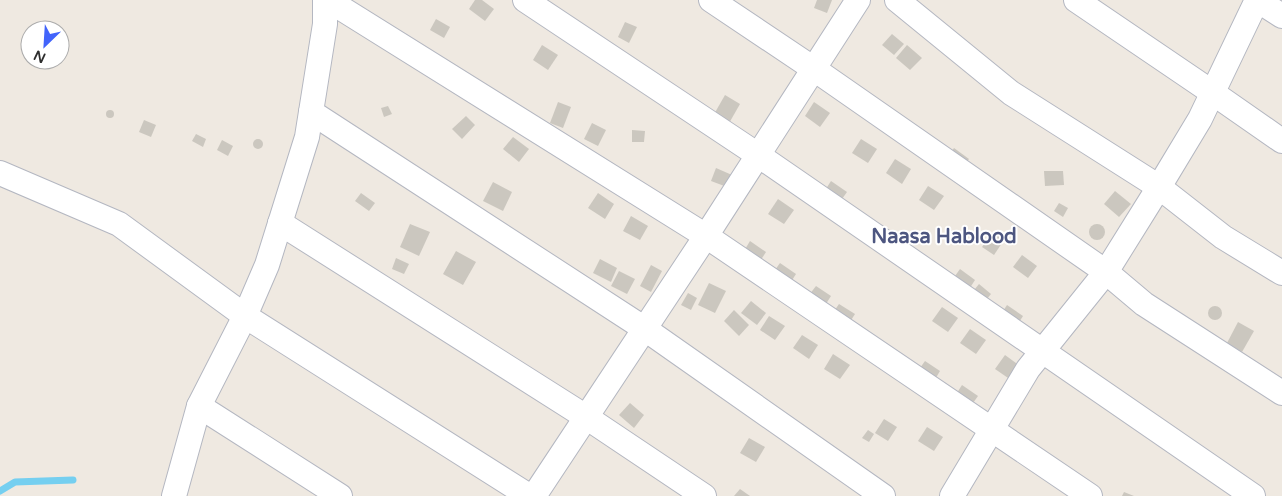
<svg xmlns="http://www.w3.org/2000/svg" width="1282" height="496" viewBox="0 0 1282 496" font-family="'Varela Round',sans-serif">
	<rect width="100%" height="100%" fill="#efe9e1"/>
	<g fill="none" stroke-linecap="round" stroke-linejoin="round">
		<polyline stroke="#75cff0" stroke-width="7" points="0,491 15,482 73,480"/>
	</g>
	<g fill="#cbc7bf">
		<polygon points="475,0 482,0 494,9 485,21 469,9"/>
		<polygon points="817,0 832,0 827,13 814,8"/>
		<polygon points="436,19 450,27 444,38 430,30"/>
		<polygon points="625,22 637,27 629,43 618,37"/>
		<polygon points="892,34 904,44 894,55 882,45"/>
		<polygon points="542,45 558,55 548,70 533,60"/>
		<polygon points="907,45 922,58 910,70 896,58"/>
		<polygon points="725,95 740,104 728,125 713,116"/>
		<polygon points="558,102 571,107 563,128 550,123"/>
		<polygon points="814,102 830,113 820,127 805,116"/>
		<polygon points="388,106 392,114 384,117 381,108"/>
		<circle cx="110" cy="114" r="4"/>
		<polygon points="466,116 475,125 462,139 452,129"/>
		<polygon points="144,120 156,125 151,137 139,132"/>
		<polygon points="592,123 606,130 598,146 584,139"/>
		<polygon points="632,130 645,131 644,142 632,142"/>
		<polygon points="196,134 206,139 203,147 192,141"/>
		<polygon points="513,137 529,149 519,162 503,149"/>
		<circle cx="258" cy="144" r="5"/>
		<polygon points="861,139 877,149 868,163 852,153"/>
		<polygon points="222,140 233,146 228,156 217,150"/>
		<polygon points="954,148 969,159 958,173 944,162"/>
		<polygon points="895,159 911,169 902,184 886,173"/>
		<polygon points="716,168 732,175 727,187 711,181"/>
		<polygon points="1044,171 1063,171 1064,185 1045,186"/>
		<polygon points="831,181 847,192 837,206 822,195"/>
		<polygon points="493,182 512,192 503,211 483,201"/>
		<polygon points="928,186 944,196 934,210 919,200"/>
		<polygon points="1115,191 1131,204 1119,217 1104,204"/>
		<polygon points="361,193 375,203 369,211 355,201"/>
		<polygon points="598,193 614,204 605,219 588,208"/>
		<polygon points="778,199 794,210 784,224 768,214"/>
		<polygon points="1059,203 1068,208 1063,217 1054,211"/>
		<polygon points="631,216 648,226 640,240 623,231"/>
		<polygon points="410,224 430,232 419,256 400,247"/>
		<circle cx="1097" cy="232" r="8"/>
		<polygon points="993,232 1004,240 994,255 982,247"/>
		<polygon points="750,241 766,252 757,266 741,256"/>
		<polygon points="456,251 476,262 463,285 443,274"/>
		<polygon points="1022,255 1037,266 1028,278 1013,267"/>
		<polygon points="396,258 409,264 404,274 392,269"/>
		<polygon points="600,259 617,268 611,282 593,273"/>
		<polygon points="780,263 796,274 787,288 770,277"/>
		<polygon points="651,265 662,271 651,292 640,286"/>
		<polygon points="960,269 975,280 966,294 950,283"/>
		<polygon points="619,271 635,279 627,294 611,286"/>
		<polygon points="709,283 726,291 715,313 698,305"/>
		<polygon points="979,284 991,294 982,305 970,295"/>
		<polygon points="816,286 831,296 822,310 806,299"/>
		<polygon points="688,293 697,298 691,310 681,305"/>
		<polygon points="751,301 766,313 757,325 741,313"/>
		<polygon points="839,304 855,314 846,328 830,317"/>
		<polygon points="1007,305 1023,316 1014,330 998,319"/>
		<circle cx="1215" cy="313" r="7"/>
		<polygon points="942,307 958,318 948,332 932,321"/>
		<polygon points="734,310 749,325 739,336 724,321"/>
		<polygon points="769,316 785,326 775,340 760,330"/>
		<polygon points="1238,322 1254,331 1242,352 1227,343"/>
		<polygon points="970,329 986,340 976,354 960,343"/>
		<polygon points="802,335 818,345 809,359 793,348"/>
		<polygon points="833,354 850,365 840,379 824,369"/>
		<polygon points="1005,355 1020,366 1011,380 995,369"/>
		<polygon points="925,361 940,371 931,386 915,375"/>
		<polygon points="962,385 978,396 968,410 953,399"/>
		<polygon points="630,403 644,415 634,428 619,415"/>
		<polygon points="884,419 897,427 888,441 875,433"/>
		<polygon points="927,427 943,437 934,451 918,441"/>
		<polygon points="868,430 874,434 869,442 862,438"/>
		<polygon points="749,438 765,447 756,462 740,453"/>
		<polygon points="740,489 750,496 734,496"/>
		<polygon points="1124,492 1134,496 1122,496"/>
	</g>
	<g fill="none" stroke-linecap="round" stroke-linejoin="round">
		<defs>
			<g id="minor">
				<polyline points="328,0 706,236 1090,496"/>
				<polyline points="525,0 758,155 1253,496"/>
				<polyline points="711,0 814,69 1106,272 1144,304 1282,393"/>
				<polyline points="897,0 1011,93 1159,187 1223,237 1282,273"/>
				<polyline points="1076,0 1213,93 1282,141"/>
				<polyline points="1257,0 1282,16"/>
				<polyline points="311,112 645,329 883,496"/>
				<polyline points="0,173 119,224 245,316 529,496"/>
				<polyline points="280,223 586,417 704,496"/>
				<polyline points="199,406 340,496"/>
				<polyline points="174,496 199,406 245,316 267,265 307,137 325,24 325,0"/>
				<polyline points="534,496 706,236 858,0"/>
				<polyline points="952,496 1028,369 1106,272 1159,187 1200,119 1257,0"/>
			</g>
		</defs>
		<use href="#minor" stroke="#b4b7c1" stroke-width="26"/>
		<use href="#minor" stroke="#fff" stroke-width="24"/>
	</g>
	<g text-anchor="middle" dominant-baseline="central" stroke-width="4" stroke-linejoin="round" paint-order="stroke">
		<g font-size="20" font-weight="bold" fill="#4d5680" stroke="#fff">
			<text x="944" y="237">Naasa Hablood</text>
		</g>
	</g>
	<g transform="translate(45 45) rotate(205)"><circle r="24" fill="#ffffff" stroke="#ababab"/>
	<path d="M0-4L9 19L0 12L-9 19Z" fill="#4264fb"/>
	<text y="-8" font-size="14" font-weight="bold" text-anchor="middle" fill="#2e2e2e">N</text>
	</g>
</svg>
